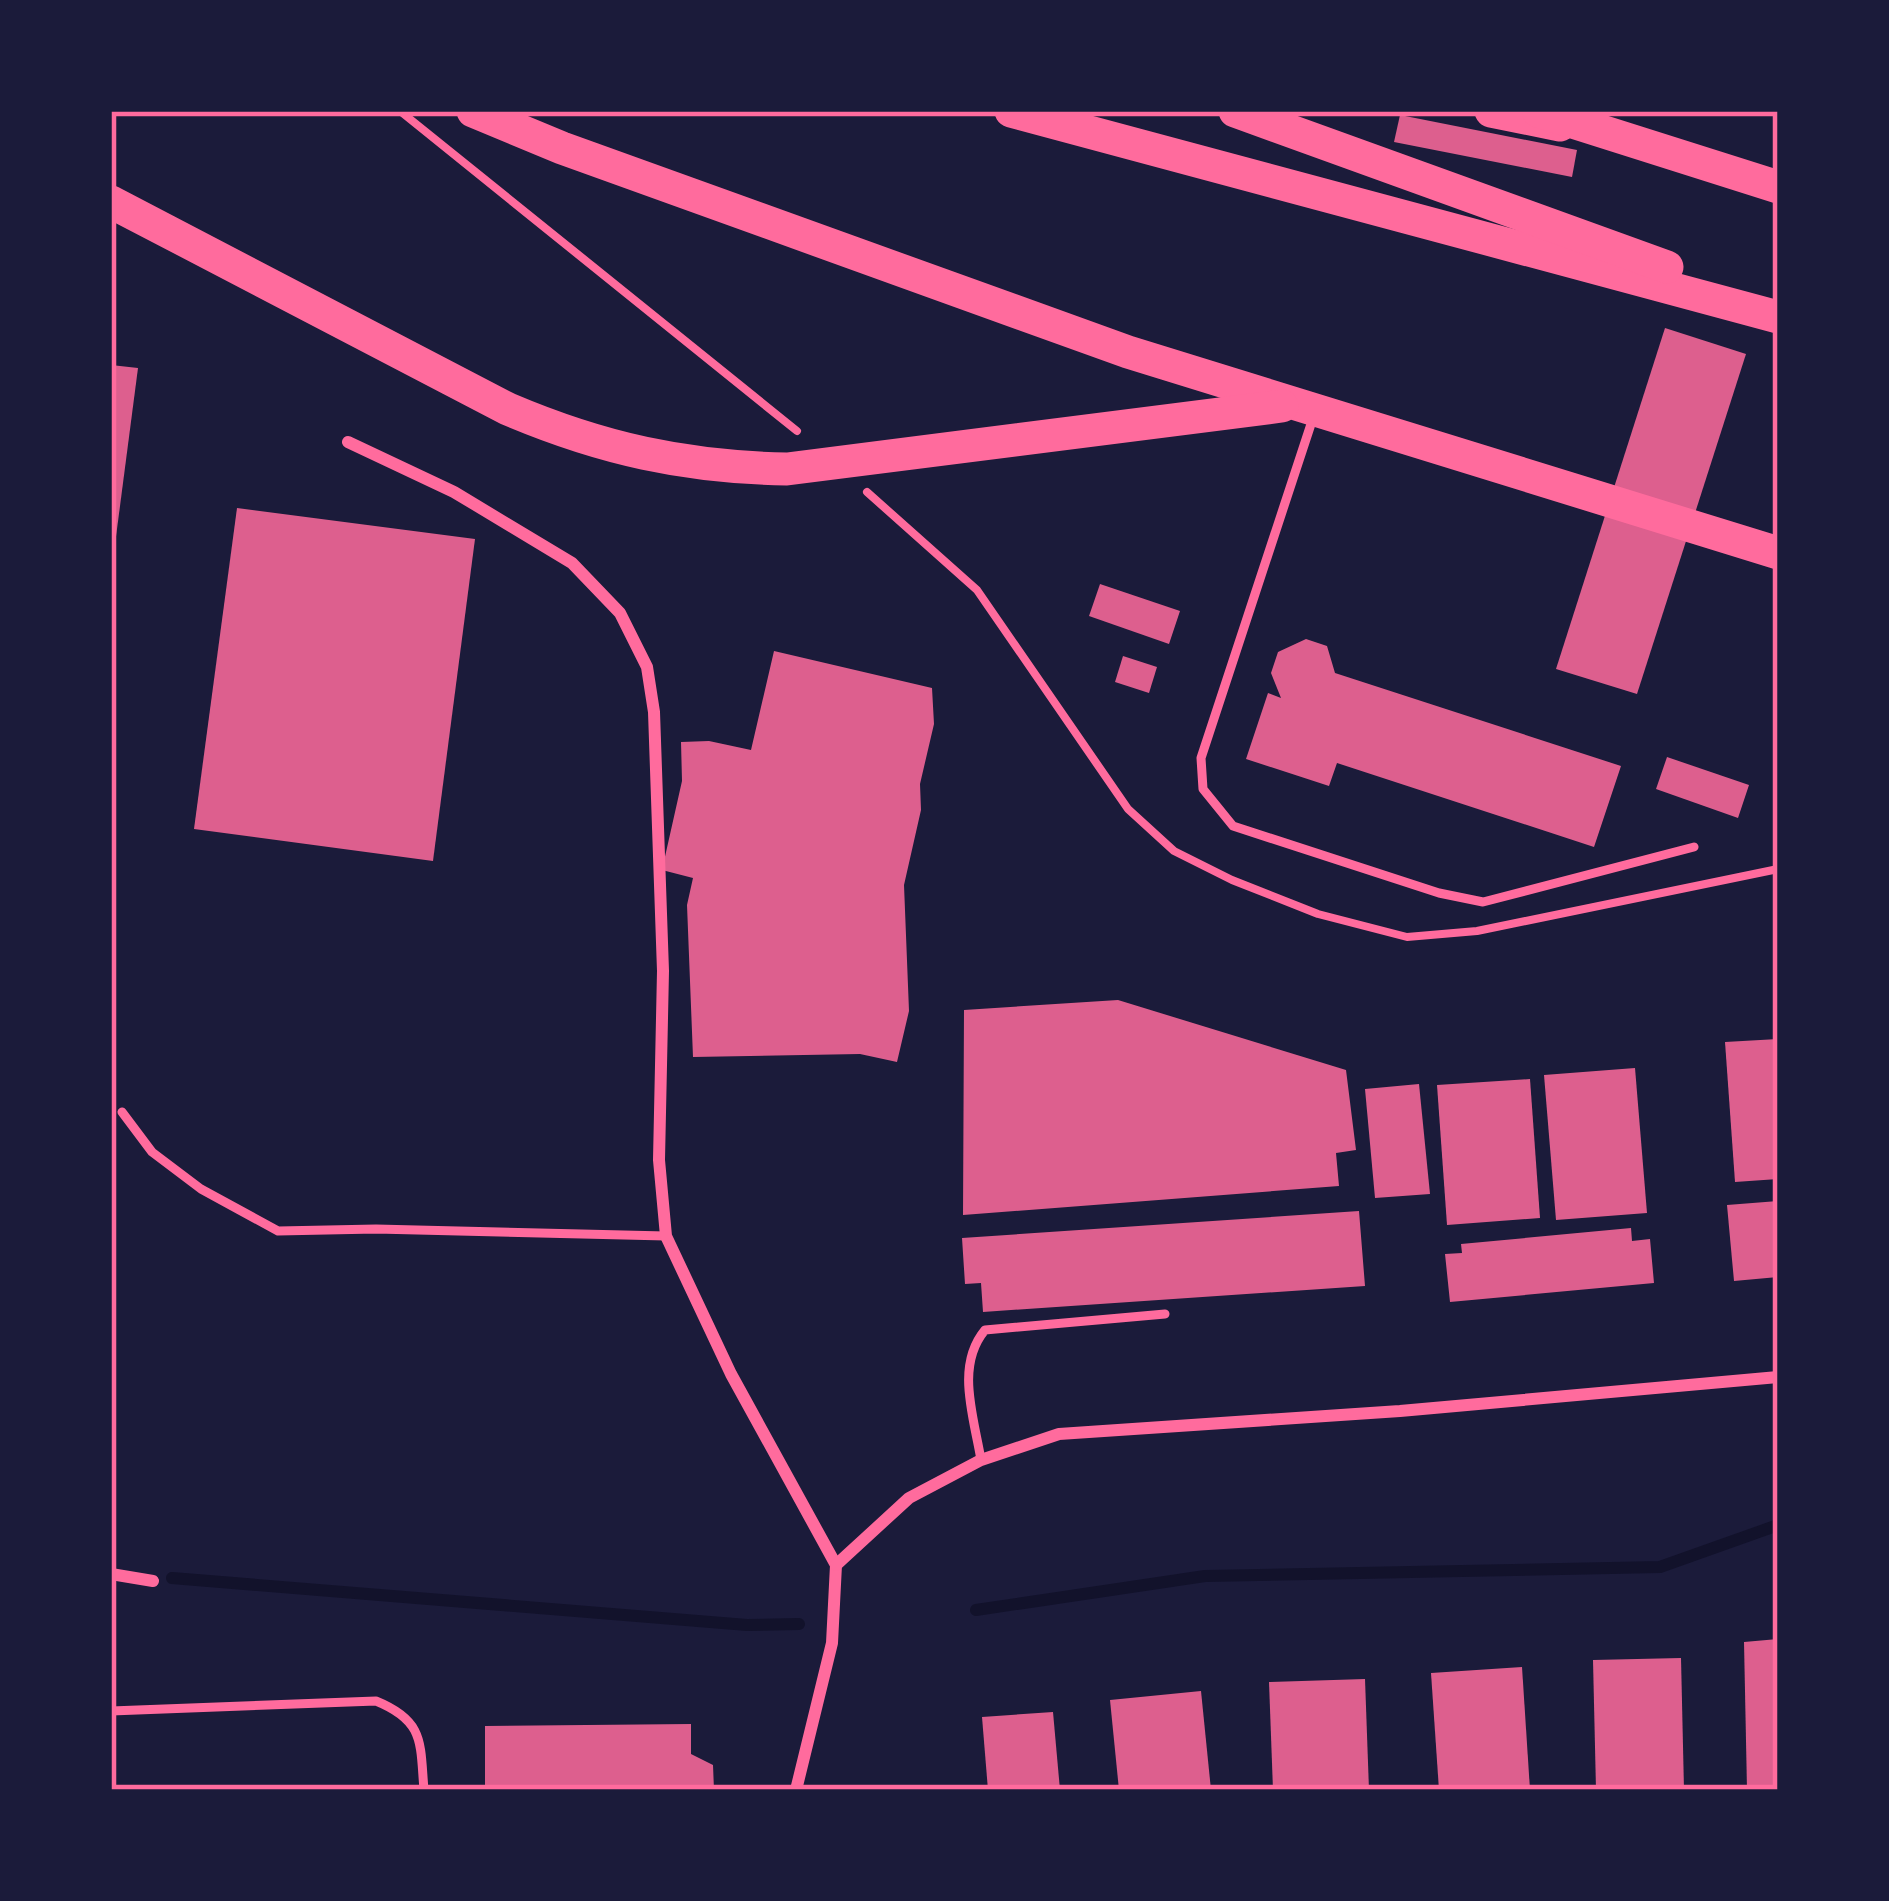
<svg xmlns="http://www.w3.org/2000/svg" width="1889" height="1901" viewBox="0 0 1889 1901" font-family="Mulish,sans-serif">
	<rect width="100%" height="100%" fill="#1b1b3a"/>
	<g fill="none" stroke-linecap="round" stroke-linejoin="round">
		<g stroke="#12122b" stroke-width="12">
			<polyline points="172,1578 747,1625 799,1624"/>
			<polyline points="976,1610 1205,1576 1660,1567 1778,1525"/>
		</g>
	</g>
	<g fill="#dd5f8e">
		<polygon points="1400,115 1577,150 1572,177 1394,142"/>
		<polygon points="1665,328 1746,354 1637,694 1556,669"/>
		<polygon points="111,365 138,368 114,552 111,552"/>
		<polygon points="237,508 475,539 433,861 194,829"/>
		<polygon points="1100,584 1180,611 1169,644 1089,616"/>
		<polygon points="1306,639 1327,646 1335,673 1621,766 1594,847 1337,763 1329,786 1246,759 1268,693 1281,698 1271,673 1278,652"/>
		<polygon points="774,651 932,688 934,724 920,784 921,810 904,885 909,1011 897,1062 860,1054 693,1057 687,905 693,878 662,870 682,781 681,742 709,741 751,750"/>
		<polygon points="1123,656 1157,667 1149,693 1115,682"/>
		<polygon points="1667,757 1749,785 1738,818 1656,789"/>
		<polygon points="1118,1000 1346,1070 1356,1150 1336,1153 1339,1186 963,1215 964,1010"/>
		<polygon points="1778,1039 1778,1179 1735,1182 1725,1042"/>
		<polygon points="1635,1068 1647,1213 1556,1220 1544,1075"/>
		<polygon points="1530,1079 1540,1218 1447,1225 1437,1085"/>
		<polygon points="1419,1084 1430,1194 1375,1198 1365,1089"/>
		<polygon points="1778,1201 1778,1277 1734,1281 1727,1205"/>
		<polygon points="1359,1211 1365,1286 983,1312 981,1283 965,1284 962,1238"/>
		<polygon points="1631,1228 1632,1241 1650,1239 1654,1283 1450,1302 1445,1254 1462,1253 1461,1244"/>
		<polygon points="1778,1639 1778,1790 1747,1790 1744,1642"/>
		<polygon points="1681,1658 1684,1790 1596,1790 1593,1660"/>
		<polygon points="1522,1667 1530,1790 1439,1790 1431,1673"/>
		<polygon points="1365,1679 1369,1790 1273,1790 1269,1682"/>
		<polygon points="1201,1691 1211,1790 1119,1790 1110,1700"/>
		<polygon points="1053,1712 1060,1790 988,1790 982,1717"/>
		<polygon points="691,1724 691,1754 713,1765 714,1790 485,1790 485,1726"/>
	</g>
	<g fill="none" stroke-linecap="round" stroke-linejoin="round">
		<g stroke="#ff6b9d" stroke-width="8">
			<polyline points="400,111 797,431"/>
			<polyline points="867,492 977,590 1128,809 1174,851 1232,880 1318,914 1407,937 1477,931 1778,869"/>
		</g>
		<g stroke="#ff6b9d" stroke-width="9">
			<polyline points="1313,418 1201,758 1203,789 1233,826 1439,893 1483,902 1694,847"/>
			<polyline points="122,1112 152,1152 201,1189 278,1231 376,1229 666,1236"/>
			<path d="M 981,1460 C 974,1417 955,1366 985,1330 L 1165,1314"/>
			<path d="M 111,1711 L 376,1701 C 425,1721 420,1743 424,1790"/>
		</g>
		<g stroke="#ff6b9d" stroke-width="12">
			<polyline points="348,442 454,492 572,563 620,613 647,667 654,712 663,971 659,1160 666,1236 731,1374 836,1565 832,1643 796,1790"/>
			<polyline points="836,1565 909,1498 981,1460 1059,1434 1400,1411 1778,1377"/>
			<polyline points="111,1574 153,1581"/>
		</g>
		<g stroke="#ff6b9d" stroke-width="33">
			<polyline points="473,111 562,148 1128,352 1778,553"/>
			<polyline points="1011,111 1778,317"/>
			<polyline points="1235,111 1667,267"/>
			<polyline points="1491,111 1560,125"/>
			<polyline points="1538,111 1778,187"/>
			<path d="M 111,202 L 508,409 C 602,449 685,467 787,469 L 1282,406"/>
		</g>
	</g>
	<rect width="1889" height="1901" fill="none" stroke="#1b1b3a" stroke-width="228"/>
	<rect x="114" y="114" width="1661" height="1673" fill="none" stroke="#ff6b9d" stroke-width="4.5"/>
</svg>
